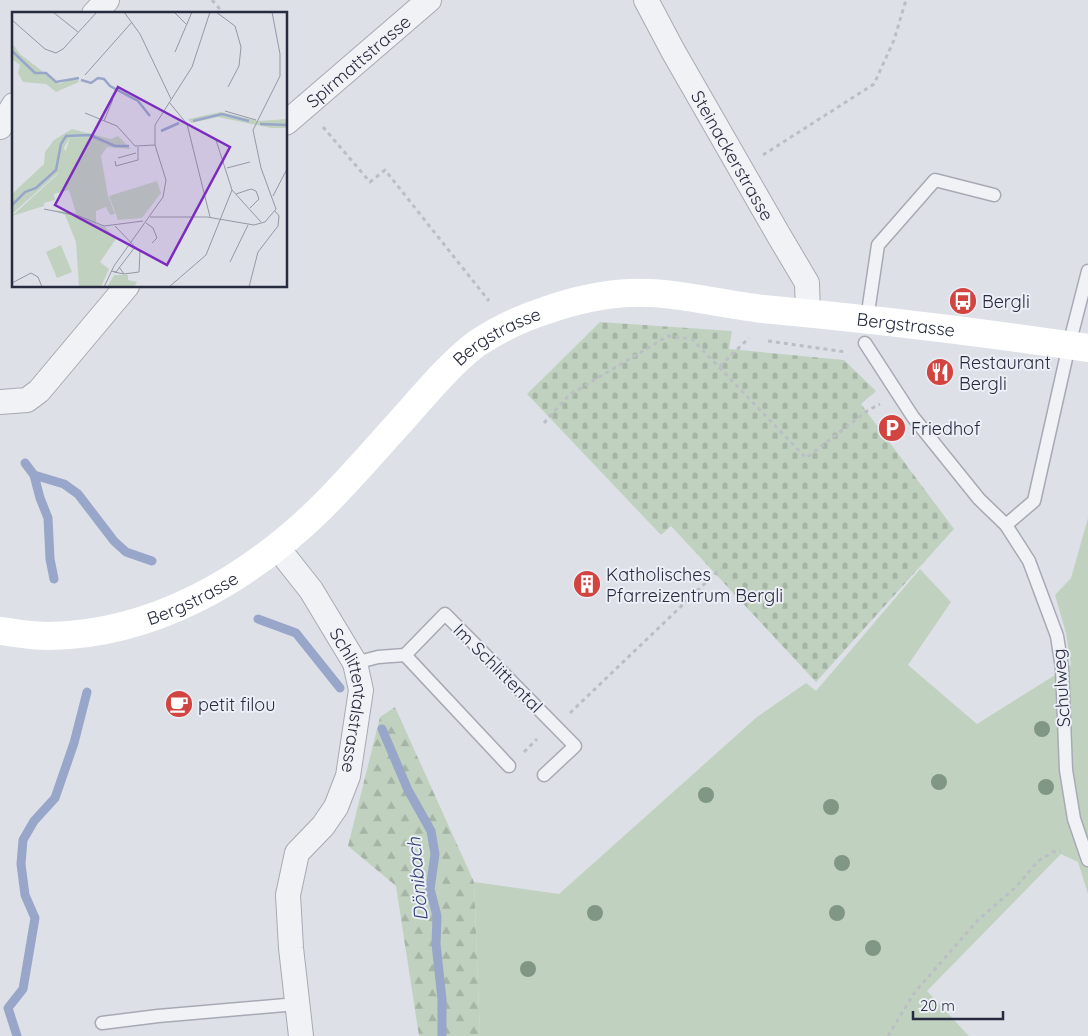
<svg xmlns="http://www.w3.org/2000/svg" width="1088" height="1036" viewBox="0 0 1088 1036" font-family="Quicksand,sans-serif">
	<defs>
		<pattern id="forest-firs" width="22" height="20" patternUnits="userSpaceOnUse" patternTransform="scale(1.25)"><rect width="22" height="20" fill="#c0d2bf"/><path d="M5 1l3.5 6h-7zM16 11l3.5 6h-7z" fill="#a5b4a5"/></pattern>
		<pattern id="cemetery-stones" width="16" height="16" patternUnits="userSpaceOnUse" patternTransform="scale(1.25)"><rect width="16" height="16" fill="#c0d2bf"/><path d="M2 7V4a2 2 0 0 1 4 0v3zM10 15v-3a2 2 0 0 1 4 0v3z" fill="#a5b4a5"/></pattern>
	</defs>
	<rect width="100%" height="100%" fill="#dee0e8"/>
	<polygon fill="#c0d2bf" points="1088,518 1088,894 1078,862 1061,854 927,991 969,1036 480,1036 474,882 559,894 757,717 806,683 816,691 920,569 951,602 908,665 977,724 1071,665 1066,633 1055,595 1071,578"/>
	<polygon fill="url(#forest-firs)" points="395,707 474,882 480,1036 419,1036 396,886 348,846 380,717"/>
	<polygon fill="url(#cemetery-stones)" points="600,322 732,331 729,349 844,360 876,391 861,404 954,529 816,682 671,526 661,535 527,394"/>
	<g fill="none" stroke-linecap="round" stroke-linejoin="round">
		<g stroke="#98a6c9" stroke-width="9">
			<polyline points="25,463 34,475 64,484 78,494 114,541 126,552 152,561"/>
			<polyline points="34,475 40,498 48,518 50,559 54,579"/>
			<polyline points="258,619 296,633 340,688"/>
			<polyline points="382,729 408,790 431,831 435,854 430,889 437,916 436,944 442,999 442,1036"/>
			<polyline points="17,1036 8,1008 23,989 35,918 25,895 21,864 23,840 34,821 55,798 74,743 87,692"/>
		</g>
		<defs>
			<g id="lane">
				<polyline points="867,319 878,245 935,180 994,195"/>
				<polyline points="865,343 913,417 979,499 1006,525 1029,561 1057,636 1062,668 1066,770 1074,819 1088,860"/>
				<polyline points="1006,525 1034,501 1069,345 1088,271"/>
				<polyline points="405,655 509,766"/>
				<polyline points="355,663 378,657 405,655 445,614 575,746 544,775"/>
				<polyline points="102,1023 158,1016 297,1004"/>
			</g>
			<g id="street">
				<path id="s1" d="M 646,0 L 673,51 L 778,234 L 807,283 L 808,313"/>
				<polyline points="94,14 107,0"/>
				<path id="s2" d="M 286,123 L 429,0"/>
				<polyline points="0,127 14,105"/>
				<polyline points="0,402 27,400 39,391 127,286"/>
				<path id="s3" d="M 277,547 L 311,590 L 355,663 L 361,690 L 348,776 L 336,807 L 323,826 L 297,853 L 288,895 L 291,948 L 301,1036"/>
			</g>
		</defs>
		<use href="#lane" stroke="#a7aab5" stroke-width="15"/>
		<use href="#street" stroke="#a7aab5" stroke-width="26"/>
		<g stroke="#bcbec6" stroke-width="3" stroke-dasharray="4 4" stroke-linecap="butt">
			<polyline points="212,0 224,14"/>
			<polyline points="323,127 370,182 385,170 489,301"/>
			<polyline points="763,155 874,84 894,40 906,0"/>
			<polyline points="768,341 846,352"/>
			<polyline points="720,366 749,338"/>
			<polyline points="544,423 569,395 668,336 692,339 806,458 867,411 880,404"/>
			<polyline points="570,713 721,568"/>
			<polyline points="524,752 537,739"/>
			<polyline points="888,1036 915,992 978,920 1016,887 1038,861 1053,852 1061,851"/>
		</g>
		<use href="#lane" stroke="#f1f2f6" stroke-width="12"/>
		<use href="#street" stroke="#f1f2f6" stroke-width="24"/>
		<path stroke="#fff" stroke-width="28" id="s4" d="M 0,631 C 16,633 32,636 48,636 C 153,635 249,579 322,507 C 346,483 369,457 392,431 C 418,403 446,367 476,344 C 498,329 522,318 547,310 C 573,301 602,294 630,293 C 674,291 719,304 763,309 C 871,319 980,332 1088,348"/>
	</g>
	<g fill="#809785">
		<circle cx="1042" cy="729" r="8"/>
		<circle cx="939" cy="782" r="8"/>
		<circle cx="1046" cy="787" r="8"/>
		<circle cx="706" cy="795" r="8"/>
		<circle cx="831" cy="807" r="8"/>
		<circle cx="842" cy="863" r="8"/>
		<circle cx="595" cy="913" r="8"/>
		<circle cx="837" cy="913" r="8"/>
		<circle cx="873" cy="948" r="8"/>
		<circle cx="528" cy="969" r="8"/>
	</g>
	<defs>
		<symbol id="bus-disc" viewBox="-11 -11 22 22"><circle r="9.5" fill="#d1443f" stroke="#edeff6"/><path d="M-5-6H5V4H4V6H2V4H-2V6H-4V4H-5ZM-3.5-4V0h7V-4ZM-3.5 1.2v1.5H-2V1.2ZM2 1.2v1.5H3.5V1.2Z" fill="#fff"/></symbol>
		<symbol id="restaurant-disc" viewBox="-11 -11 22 22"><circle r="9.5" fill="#d1443f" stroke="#edeff6"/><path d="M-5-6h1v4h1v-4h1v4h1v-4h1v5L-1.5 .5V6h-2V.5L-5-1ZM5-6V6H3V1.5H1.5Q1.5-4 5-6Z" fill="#fff"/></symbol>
		<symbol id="parking-disc" viewBox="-11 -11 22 22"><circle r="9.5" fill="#d1443f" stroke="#edeff6"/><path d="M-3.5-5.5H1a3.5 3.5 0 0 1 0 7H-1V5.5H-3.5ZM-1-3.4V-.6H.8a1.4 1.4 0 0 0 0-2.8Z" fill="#fff"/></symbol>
		<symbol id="building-disc" viewBox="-11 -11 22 22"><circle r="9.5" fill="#d1443f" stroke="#edeff6"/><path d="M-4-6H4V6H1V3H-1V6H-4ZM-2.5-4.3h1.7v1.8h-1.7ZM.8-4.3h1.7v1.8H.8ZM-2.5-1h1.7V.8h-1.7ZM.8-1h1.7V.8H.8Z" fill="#fff"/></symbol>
		<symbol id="cafe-disc" viewBox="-11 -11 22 22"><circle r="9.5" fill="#d1443f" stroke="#edeff6"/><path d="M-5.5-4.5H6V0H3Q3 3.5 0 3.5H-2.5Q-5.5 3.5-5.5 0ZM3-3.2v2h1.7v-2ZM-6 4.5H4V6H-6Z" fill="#fff"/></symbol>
	</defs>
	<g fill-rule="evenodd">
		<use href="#bus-disc" x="947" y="285" width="32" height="32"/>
		<use href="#restaurant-disc" x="924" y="356" width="32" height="32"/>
		<use href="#parking-disc" x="876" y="412" width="32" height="32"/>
		<use href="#building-disc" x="571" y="568" width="32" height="32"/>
		<use href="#cafe-disc" x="163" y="688" width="32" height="32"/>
	</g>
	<g text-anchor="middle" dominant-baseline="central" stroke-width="4" stroke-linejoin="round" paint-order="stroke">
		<g font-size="18" fill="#272b3f" stroke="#edeff6">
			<text stroke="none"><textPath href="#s2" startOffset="95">Spirmattstrasse</textPath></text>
			<text stroke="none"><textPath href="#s1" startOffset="178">Steinackerstrasse</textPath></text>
			<text stroke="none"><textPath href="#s4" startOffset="1025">Bergstrasse</textPath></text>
			<text stroke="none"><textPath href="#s4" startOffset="605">Bergstrasse</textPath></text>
			<text stroke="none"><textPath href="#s4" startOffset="199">Bergstrasse</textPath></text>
			<text transform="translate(498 668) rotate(45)">Im Schlittental</text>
			<text transform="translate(1061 688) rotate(-94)">Schulweg</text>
			<text stroke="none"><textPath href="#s3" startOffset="176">Schlittentalstrasse</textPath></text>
		</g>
		<g font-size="18" fill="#272b3f" stroke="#edeff6" text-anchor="start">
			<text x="982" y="301">Bergli</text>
			<text x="959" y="362">Restaurant<tspan x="959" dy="21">Bergli</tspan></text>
			<text x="911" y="428">Friedhof</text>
			<text x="606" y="574">Katholisches<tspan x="606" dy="21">Pfarreizentrum Bergli</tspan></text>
			<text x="198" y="704">petit filou</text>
		</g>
		<g font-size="19" font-style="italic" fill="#304274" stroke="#edeff6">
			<text transform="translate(417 879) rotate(-95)">Dönibach</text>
		</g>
	</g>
	<g transform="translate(12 12)">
		<rect width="275" height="275" fill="#dee0e8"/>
		<path d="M 58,125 L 75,126 L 95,135 L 89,144 L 96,184 L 103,202 L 98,203 L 94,195 L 84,199 L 84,212 L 93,215 L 104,227 L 88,250 L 97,257 L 89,275 L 67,275 L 64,230 L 53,203 L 41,198 L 64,201 L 57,178 L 42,182 L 43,188 L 32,191 L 32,194 L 0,204 L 47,161 ZM 49,233 L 60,260 L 45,266 L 34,240 ZM 102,263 L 116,263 L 116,268 L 125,270 L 122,275 L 95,275 Z" fill="#c0d2bf"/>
		<path d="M 0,31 L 8,42 L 47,72 L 65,65 L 67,70 L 44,80 L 34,72 L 11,70 L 6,61 L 8,53 L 0,47 ZM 209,100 L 246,109 L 275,107 L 275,116 L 259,116 L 206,105 L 179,111 L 176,107 ZM 60,117 L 99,127 L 106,124 L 119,137 L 95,135 L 75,126 L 58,125 L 52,136 L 56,144 L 54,165 L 46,161 L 0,202 L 0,182 L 32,152 L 33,140 L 42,128 Z" fill="#c0d2bf"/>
		<path d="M 145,169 L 149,181 L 130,206 L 106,208 L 97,184 Z" fill="#c0d2bf"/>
		<path fill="none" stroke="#98a6c9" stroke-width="2.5" d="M 0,39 L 23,61 L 34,61 L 44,70 L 67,66M 69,68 L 79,71 L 86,66 L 92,67 L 98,74 L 126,89 L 138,104M 181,109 L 210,102 L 237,109M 248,112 L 275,113M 149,119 L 167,111M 0,193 L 13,180 L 24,176 L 44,158 L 49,132 L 54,124 L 78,123 L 103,134 L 117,134"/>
		<path fill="none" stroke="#9598a4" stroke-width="1" d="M 41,0 L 66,20M 112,0 L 128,22 L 159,87M 162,0 L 174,12M 204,0 L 223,14 L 229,35 L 227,54 L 216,75M 0,8 L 33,37 L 44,41 L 51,37 L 85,0M 163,40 L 180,0M 73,63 L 120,10M 157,90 L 175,112 L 204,128 L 220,178 L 249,210M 213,99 L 244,108M 73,101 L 105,114 L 123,134 L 143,133M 92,109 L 101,87M 175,112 L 198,205M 106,146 L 124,141M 103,149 L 104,154 L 126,148 L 126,135M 215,156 L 238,150M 224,182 L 239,177 L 244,179 L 247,187 L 238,196M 261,184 L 275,157M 32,197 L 67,204 L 92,214 L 131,209M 138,205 L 195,205 L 242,213 L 253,210 L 264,197 L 249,156 L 241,118 L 268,64 L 268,42 L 260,0M 134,211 L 141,216 L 145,226 L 140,231M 103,214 L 128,240 L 127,260 L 112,262M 218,250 L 236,213M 99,259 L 104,260 L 123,235M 102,260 L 112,262 L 107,255M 0,271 L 19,261 L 26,265 L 30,275M 92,275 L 102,254 L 151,185 L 154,168 L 143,133 L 143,113 L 180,55 L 198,0M 157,275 L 194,243 L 220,178M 237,275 L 246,240 L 266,214 L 267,204 L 263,199"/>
		<path fill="#7b2cbf" fill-opacity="0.15" stroke="#7b2cbf" stroke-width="2.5" d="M 106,75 L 218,135 L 155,253 L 43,193 Z"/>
		<rect width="275" height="275" fill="none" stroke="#272b3f" stroke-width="2.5"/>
	</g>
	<path d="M913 1011v8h90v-8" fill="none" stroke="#272b3f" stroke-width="2.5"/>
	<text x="920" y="1011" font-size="15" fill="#272b3f" stroke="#edeff6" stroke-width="4" paint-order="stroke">20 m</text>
</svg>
